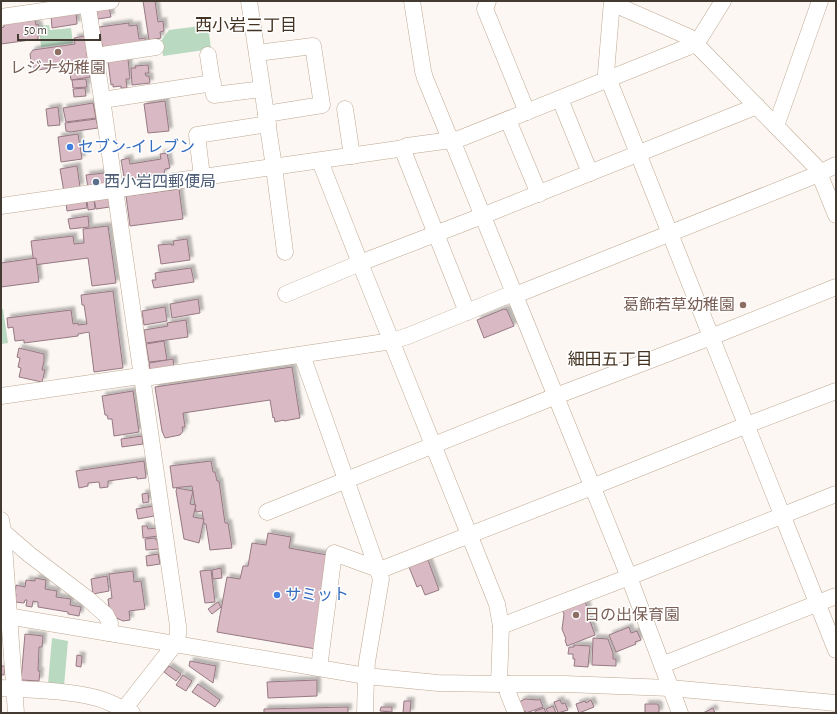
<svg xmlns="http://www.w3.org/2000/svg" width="837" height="714" viewBox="0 0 837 714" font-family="'Alegreya Sans','Noto Sans JP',sans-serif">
	<defs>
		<filter id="shadow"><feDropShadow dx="3.5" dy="-3.5" stdDeviation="1" flood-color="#0004"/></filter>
	</defs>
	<rect width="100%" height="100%" fill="#fcf7f3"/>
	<g fill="#b9d9c1">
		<polygon points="49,25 50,30 71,28 73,43 41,47 39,26"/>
		<polygon points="208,25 211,49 163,56 161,41 169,30"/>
		<polygon points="1,309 3,309 8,343 1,344"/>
		<polygon points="52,638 68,641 64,686 48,684"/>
	</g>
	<g fill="#d8b9c4" stroke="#967983" filter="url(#shadow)">
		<polygon points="143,1 155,1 158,22 163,21 164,31 160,32 161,38 149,40"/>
		<polygon points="109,7 111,17 98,19 96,9"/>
		<polygon points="76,12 77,24 52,28 51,15"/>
		<polygon points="35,20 36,25 38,24 40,35 38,35 38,39 1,44 1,28 4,27 4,24"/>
		<polygon points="129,23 129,26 137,25 139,39 145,38 146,45 103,51 99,27"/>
		<polygon points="85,36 88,63 37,70 32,67 30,54 33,50 75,44 74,38"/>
		<polygon points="128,59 130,79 126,79 127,88 121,88 121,86 113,87 113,84 111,85 108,61"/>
		<polygon points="148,65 149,73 145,73 146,76 149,76 150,83 132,85 131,68 136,68 135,66"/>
		<polygon points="89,70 90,77 71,80 70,73"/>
		<polygon points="86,79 87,87 73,88 72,80"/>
		<polygon points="85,88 86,96 74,97 73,89"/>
		<polygon points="165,101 169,131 148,133 144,104"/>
		<polygon points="93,103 96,118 66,122 63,108"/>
		<polygon points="58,107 60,125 48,126 46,109"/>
		<polygon points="96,119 98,128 70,132 66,131 65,123"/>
		<polygon points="78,134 82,159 61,162 58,137"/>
		<polygon points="167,153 170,168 165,169 164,174 130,179 131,180 126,181 125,177 124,177 121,160 129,158 130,164 161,159 160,154"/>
		<polygon points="77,166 80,187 64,192 60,169"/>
		<polygon points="104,173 106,186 88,188 86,175"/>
		<polygon points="179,189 183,219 130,226 126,196"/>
		<polygon points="108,197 110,207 96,209 94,199"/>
		<polygon points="94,199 95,209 88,210 87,200"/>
		<polygon points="86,200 87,208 67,211 66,203"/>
		<polygon points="88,216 89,227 70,229 68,219"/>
		<polygon points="108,226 116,283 92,286 88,258 34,265 31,241 73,236 74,244 84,243 83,229"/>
		<polygon points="187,239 190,260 161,264 158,245 171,244 171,245 174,245 173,241"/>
		<polygon points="36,258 39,282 1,287 1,263"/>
		<polygon points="191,268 194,282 154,288 152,280 156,280 155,273"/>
		<polygon points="113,291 123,368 94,372 89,332 78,334 78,336 24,343 24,340 15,341 13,327 8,328 7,318 71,310 73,324 78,323 78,325 87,324 84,305 82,305 81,295"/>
		<polygon points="198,299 200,313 172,318 170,304"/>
		<polygon points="165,307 167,321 144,325 142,311"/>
		<polygon points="504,309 507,310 514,326 484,338 477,320"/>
		<polygon points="186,320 188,337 146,343 144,330 168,326 167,323"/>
		<polygon points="164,341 167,360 149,362 146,344"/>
		<polygon points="19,348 44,354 44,361 42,370 45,370 42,382 19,377 21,368 18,367 20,358 17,357"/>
		<polygon points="173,359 174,367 150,370 149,363"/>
		<polygon points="292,367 300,418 284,421 284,420 275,422 274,417 273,418 270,400 183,413 185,427 182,427 183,431 180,435 165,438 162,431 155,387"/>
		<polygon points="133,391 139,432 114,436 112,419 108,419 107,415 105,415 102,396"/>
		<polygon points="142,436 143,444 122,447 121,439"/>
		<polygon points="144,461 146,478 137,479 137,477 108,481 108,487 100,488 99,482 88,483 88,486 79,488 76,471"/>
		<polygon points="211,461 213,472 215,472 217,481 219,481 225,523 228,523 232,548 210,550 206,524 204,524 202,511 196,512 192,486 173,488 170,466"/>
		<polygon points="177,488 193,491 190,504 196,505 193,517 204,519 199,543 184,539 176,491"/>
		<polygon points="148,493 149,502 143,503 142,494"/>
		<polygon points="153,506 154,516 138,519 136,509"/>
		<polygon points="142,526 147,526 148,529 157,528 158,536 143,538"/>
		<polygon points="268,533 291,537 289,548 327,555 316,649 217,632 227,577 240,579 243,566 248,566 252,543 266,545"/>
		<polygon points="155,538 156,540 157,540 159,549 146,550 145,539"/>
		<polygon points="158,554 160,564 147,566 146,556"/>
		<polygon points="428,560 439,590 425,595 421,585 417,587 409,567"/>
		<polygon points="221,568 222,578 213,579 212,570"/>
		<polygon points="211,570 215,602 205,603 200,571"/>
		<polygon points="133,571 134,582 141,581 145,609 129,611 130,620 123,621 110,615 108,599 112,598 109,574"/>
		<polygon points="107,576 109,591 93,594 91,579"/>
		<polygon points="35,578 46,580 45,589 57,591 56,597 71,599 70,605 81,607 79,616 68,614 68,612 38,607 38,602 33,601 32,607 26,606 27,600 25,600 24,603 15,602 16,594 15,594 16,585 25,587 26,580 35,581"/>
		<polygon points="584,599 588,609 586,610 595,635 567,646 565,640 566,639 562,629 564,614 561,608"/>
		<polygon points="218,602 221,607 212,614 208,609"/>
		<polygon points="629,627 631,633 637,631 641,640 635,642 636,644 616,652 609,635"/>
		<polygon points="25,634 43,636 42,647 39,647 38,671 40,671 39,681 21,680"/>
		<polygon points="593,638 608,639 613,653 613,659 616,659 616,666 592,665"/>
		<polygon points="574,645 590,646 588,667 574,666 575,659 573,659 573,654 568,654 569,647 574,647"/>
		<polygon points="77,655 82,656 81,667 76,666"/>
		<polygon points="190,661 216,666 213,683 189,666"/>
		<polygon points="1,666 5,666 4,675 1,675"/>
		<polygon points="169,666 181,674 176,681 164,672"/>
		<polygon points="183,675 192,681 186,691 176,685"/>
		<polygon points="317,680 317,696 268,698 267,682"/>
		<polygon points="198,684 220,700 215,707 192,692"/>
		<polygon points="525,699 538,700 540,699 543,707 526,713 525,711 523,712 519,702"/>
		<polygon points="560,700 562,704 565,703 568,710 558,713 554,702"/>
		<polygon points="591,700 594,707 579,713 576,704 585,701 586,703"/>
		<polygon points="404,701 411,701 410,713 403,713"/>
		<polygon points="645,704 657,704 659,706 659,713 645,713"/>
		<polygon points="553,706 556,713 548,713 546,709"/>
		<polygon points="348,707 348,713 264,713 264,709"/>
		<polygon points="381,707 392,707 392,712 380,711"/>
		<polygon points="544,708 546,713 535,713 535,711"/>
		<polygon points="713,708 715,713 703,713"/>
	</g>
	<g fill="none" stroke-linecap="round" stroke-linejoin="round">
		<defs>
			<g id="minor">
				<polyline points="87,1 102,99 178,626 178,634 175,644 121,713"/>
				<polyline points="249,1 274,167 285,252"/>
				<polyline points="412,1 423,71 425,78 448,134 452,140 629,577 680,713"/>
				<polyline points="488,1 485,9 527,112"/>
				<polyline points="612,1 606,73 836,650"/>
				<polyline points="613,1 616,5 689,37 815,166 819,173 836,215"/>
				<polyline points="1,17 111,1"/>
				<polyline points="257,53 313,46 322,105 266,114"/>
				<polyline points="208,55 214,95 262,89"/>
				<polyline points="96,56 156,47"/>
				<polyline points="102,99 109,99 213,83"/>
				<polyline points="560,99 590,173"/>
				<polyline points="345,109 352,156"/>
				<polyline points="508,120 539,194"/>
				<polyline points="776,126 820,1"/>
				<polyline points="402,148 467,312"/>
				<polyline points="320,161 360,263 497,604 501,626 499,684"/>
				<polyline points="202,177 197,135 268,124"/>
				<polyline points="1,206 405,148 407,146 459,139 688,47 696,43 700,38 723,1"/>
				<polyline points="286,294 360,263 482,216 757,106"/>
				<polyline points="302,355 381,579 367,662 366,676 365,713"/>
				<polyline points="1,396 133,377 151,377 392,341 408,336 506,296 523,292 811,177 836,165"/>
				<polyline points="267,512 556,396 711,337 836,287"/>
				<polyline points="1,520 3,531 16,713"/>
				<polyline points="1,530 30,555 88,599 106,615 110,623 109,633"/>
				<polyline points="1,615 175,644 366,676 438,683 499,684 565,684 670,688 836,703"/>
				<polyline points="501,626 629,577 836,494"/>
				<polyline points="662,665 836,596"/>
				<polyline points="319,668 334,553 378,569 385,568 592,487 747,425 836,391"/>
				<polyline points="508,684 508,693 516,713"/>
				<path d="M 1,688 C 33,690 66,690 97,698 C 109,701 120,708 132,713"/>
			</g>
		</defs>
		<use href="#minor" stroke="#bea892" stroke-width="17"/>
		<use href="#minor" stroke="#fff" stroke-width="16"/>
	</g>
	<g fill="#8d6e63" stroke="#fff" stroke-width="1.5">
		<circle cx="58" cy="52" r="4"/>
		<circle cx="743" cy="305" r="4"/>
		<circle cx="576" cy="615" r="4"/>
	</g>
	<g fill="#3f7fe0" stroke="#fff" stroke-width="1.5">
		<circle cx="70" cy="147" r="4"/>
		<circle cx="277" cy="595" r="4"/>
	</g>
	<circle fill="#5c6f8a" stroke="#fff" stroke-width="1.5" cx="96" cy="182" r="4"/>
	<g text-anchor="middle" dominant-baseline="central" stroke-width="3" stroke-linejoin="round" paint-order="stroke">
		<g font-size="16" fill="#785e54" stroke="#fff">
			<text x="58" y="68">レジナ幼稚園</text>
			<text x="735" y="305" text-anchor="end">葛飾若草幼稚園</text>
			<text x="584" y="615" text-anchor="start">日の出保育園</text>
		</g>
		<g font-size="16" fill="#366cbe" stroke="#fff" text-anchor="start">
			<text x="78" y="147">セブン-イレブン</text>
			<text x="285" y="595">サミット</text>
		</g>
		<g font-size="16" fill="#4e5e75" stroke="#fff" text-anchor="start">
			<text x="104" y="182">西小岩四郵便局</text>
		</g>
		<g font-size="17" fill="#453321" stroke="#fff">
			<text x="246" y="25">西小岩三丁目</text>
			<text x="610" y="359">細田五丁目</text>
		</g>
	</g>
	<rect width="837" height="714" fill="none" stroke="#433a31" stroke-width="4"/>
	<path d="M18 34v6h82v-6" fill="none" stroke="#433a31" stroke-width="2"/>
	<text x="24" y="34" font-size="12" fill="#433a31" stroke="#ffffff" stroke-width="3" paint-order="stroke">50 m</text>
</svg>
